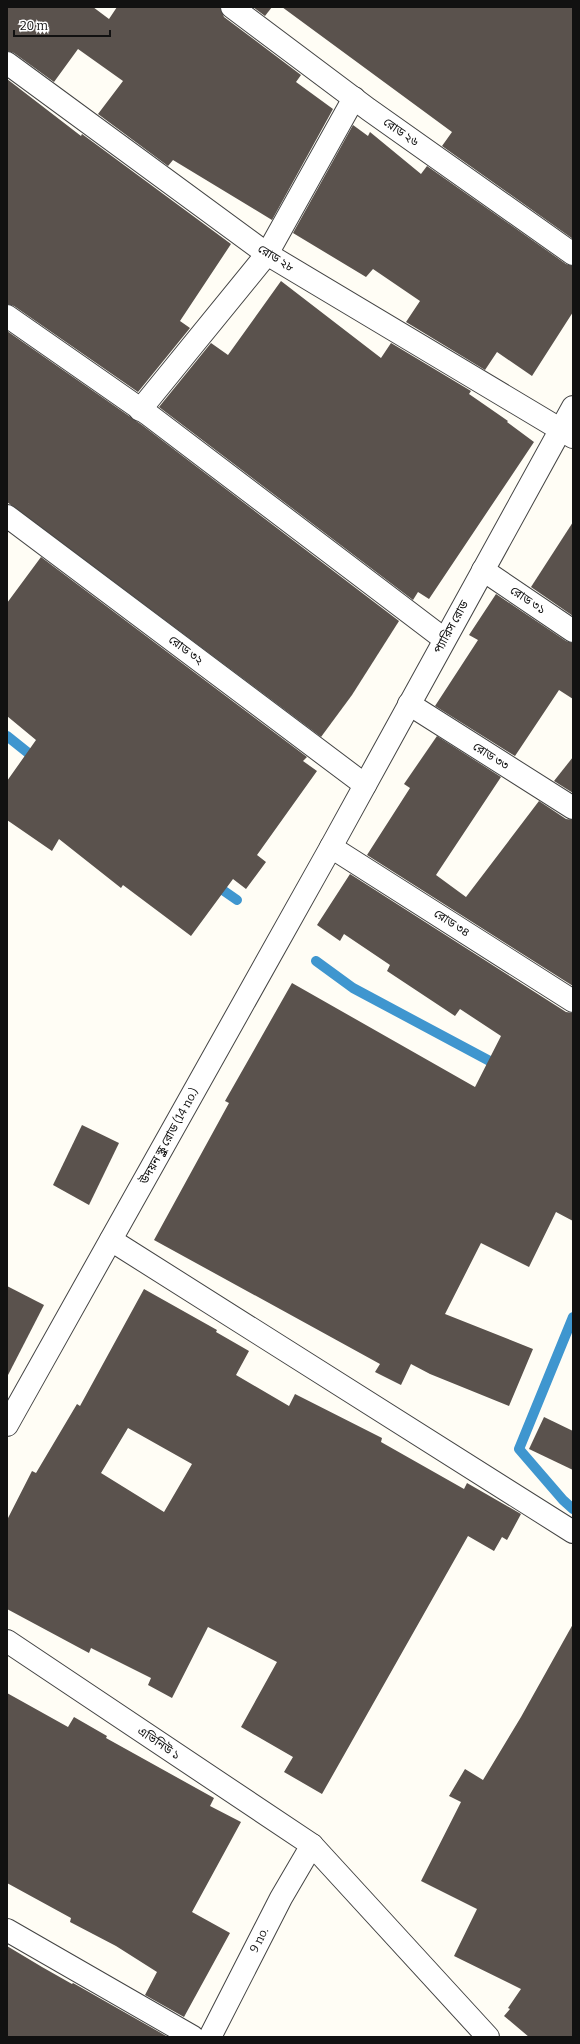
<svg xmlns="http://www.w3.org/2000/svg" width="580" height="2044" viewBox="0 0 580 2044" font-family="Bitter,'Noto Sans Bengali',serif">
	<rect width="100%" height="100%" fill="#fffdf5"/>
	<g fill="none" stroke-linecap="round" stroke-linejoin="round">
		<g stroke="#3f96cf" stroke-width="10">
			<polyline points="7,736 37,760"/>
			<polyline points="214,884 237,900"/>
			<polyline points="316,961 353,988 499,1066"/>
			<polyline points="573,1317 519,1449 563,1500 573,1509"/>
		</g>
	</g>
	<g fill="#5a524d" fill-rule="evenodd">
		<polygon points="7,7 93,7 109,19 117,7 220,7 224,17 301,75 296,82 333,109 272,220 173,160 168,166 98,114 123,81 78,49 54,82 14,53 7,51"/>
		<polygon points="253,7 272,7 265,16"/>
		<polygon points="282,7 573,7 573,239 442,146 452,132"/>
		<polygon points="7,79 81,136 82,134 231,244 180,321 190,328 138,392 14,306 7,304"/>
		<polygon points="353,125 368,136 370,132 421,174 427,166 566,264 573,266 573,312 532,376 497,352 485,370 406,322 420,301 373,269 366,277 293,233"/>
		<polygon points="281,281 381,358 391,343 471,391 469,394 508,421 507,422 534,442 429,599 418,592 413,600 159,407 211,343 228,355"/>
		<polygon points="7,331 142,425 399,621 352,695 321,737 7,502"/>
		<polygon points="573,522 573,616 531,587"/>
		<polygon points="41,557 307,757 303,761 317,771 257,855 266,862 246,889 233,879 191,936 123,885 121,888 59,839 52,851 7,820 7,781 36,740 7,716 7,603"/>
		<polygon points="496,594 566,641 573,643 573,699 559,690 515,756 435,706 478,640 469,635"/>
		<polygon points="437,736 501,777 436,875 466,897 539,801 566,819 573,820 573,986 367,855 410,788 404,784"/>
		<polygon points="573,757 573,793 554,781"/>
		<polygon points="350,874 566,1012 573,1013 573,1221 556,1212 529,1267 481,1243 445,1314 533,1349 509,1406 430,1374 411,1364 401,1385 375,1372 380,1364 154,1240 229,1103 225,1101 292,983 475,1087 501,1036 460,1009 455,1016 387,971 390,965 344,934 340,941 317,925"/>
		<polygon points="82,1125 119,1143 89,1205 53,1185"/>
		<polygon points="7,1286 44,1305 7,1377"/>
		<path d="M 144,1289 L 217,1330 L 216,1332 L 249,1351 L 236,1375 L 289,1406 L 295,1394 L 382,1438 L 381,1442 L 464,1489 L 467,1483 L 521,1514 L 507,1540 L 502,1537 L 494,1551 L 468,1536 L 322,1794 L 284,1772 L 293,1757 L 241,1727 L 277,1662 L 208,1627 L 172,1698 L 148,1685 L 151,1678 L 91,1648 L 89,1653 L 7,1609 L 7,1520 L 32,1471 L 36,1473 L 77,1404 L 80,1406 ZM 128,1428 L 192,1464 L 164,1512 L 101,1473 Z"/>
		<polygon points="544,1417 573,1431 573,1470 529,1449"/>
		<polygon points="573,1624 573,2037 529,2037 504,2016 510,2009 508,2008 521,1989 454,1956 477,1909 421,1881 461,1802 449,1796 465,1769 483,1780 521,1717"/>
		<polygon points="7,1693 68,1727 74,1717 107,1736 106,1738 214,1798 210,1806 241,1822 192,1912 230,1933 184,2017 145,1995 157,1972 116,1946 70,1922 71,1918 7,1883"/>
		<polygon points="7,1946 42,1967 72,1984 73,1983 168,2037 7,2037"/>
	</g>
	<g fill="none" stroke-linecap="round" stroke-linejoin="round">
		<defs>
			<g id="minor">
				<polyline points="232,7 368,109 573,254"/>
				<polyline points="7,63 267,254 573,437"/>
				<polyline points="7,316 149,415 444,639"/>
				<polyline points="140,410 267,254 354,98"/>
				<polyline points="7,516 365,785"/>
				<polyline points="483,570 573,631"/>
				<polyline points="409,704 573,808"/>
				<polyline points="331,847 573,1001"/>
				<polyline points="111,1240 573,1532"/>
				<polyline points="7,1425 331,847 573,407"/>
				<polyline points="7,1641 312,1845 488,2037"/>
				<polyline points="7,1930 193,2037"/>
				<polyline points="210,2037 281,1898 312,1845"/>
			</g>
		</defs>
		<use href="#minor" stroke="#444" stroke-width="24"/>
		<use href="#minor" stroke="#fff" stroke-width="22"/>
	</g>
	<g text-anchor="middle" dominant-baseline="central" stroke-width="4" stroke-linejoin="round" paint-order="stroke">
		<g font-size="12" fill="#111" stroke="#fff">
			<text transform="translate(401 132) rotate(35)">রোড ২৬</text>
			<text transform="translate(276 258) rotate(32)">রোড ২৮</text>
			<text transform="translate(528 600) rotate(34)">রোড ৩১</text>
			<text transform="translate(451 627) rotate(-61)">প্যারিস রোড</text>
			<text transform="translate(186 650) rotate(37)">রোড ৩২</text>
			<text transform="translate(491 756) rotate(33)">রোড ৩৩</text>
			<text transform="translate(452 923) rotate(33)">রোড ৩৪</text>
			<text transform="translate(169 1136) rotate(-61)">উদয়ন স্কুল রোড (14 no.)</text>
			<text transform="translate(159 1743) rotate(34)">এভিনিউ ১</text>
			<text transform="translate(259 1940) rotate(-63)">9 no.</text>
		</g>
	</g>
	<rect width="580" height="2044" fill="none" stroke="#111111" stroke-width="16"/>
	<path d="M14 30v6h96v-6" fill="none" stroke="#111111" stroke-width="2"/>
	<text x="20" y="30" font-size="12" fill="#111111" stroke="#ffffff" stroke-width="3" paint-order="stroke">20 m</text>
</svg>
